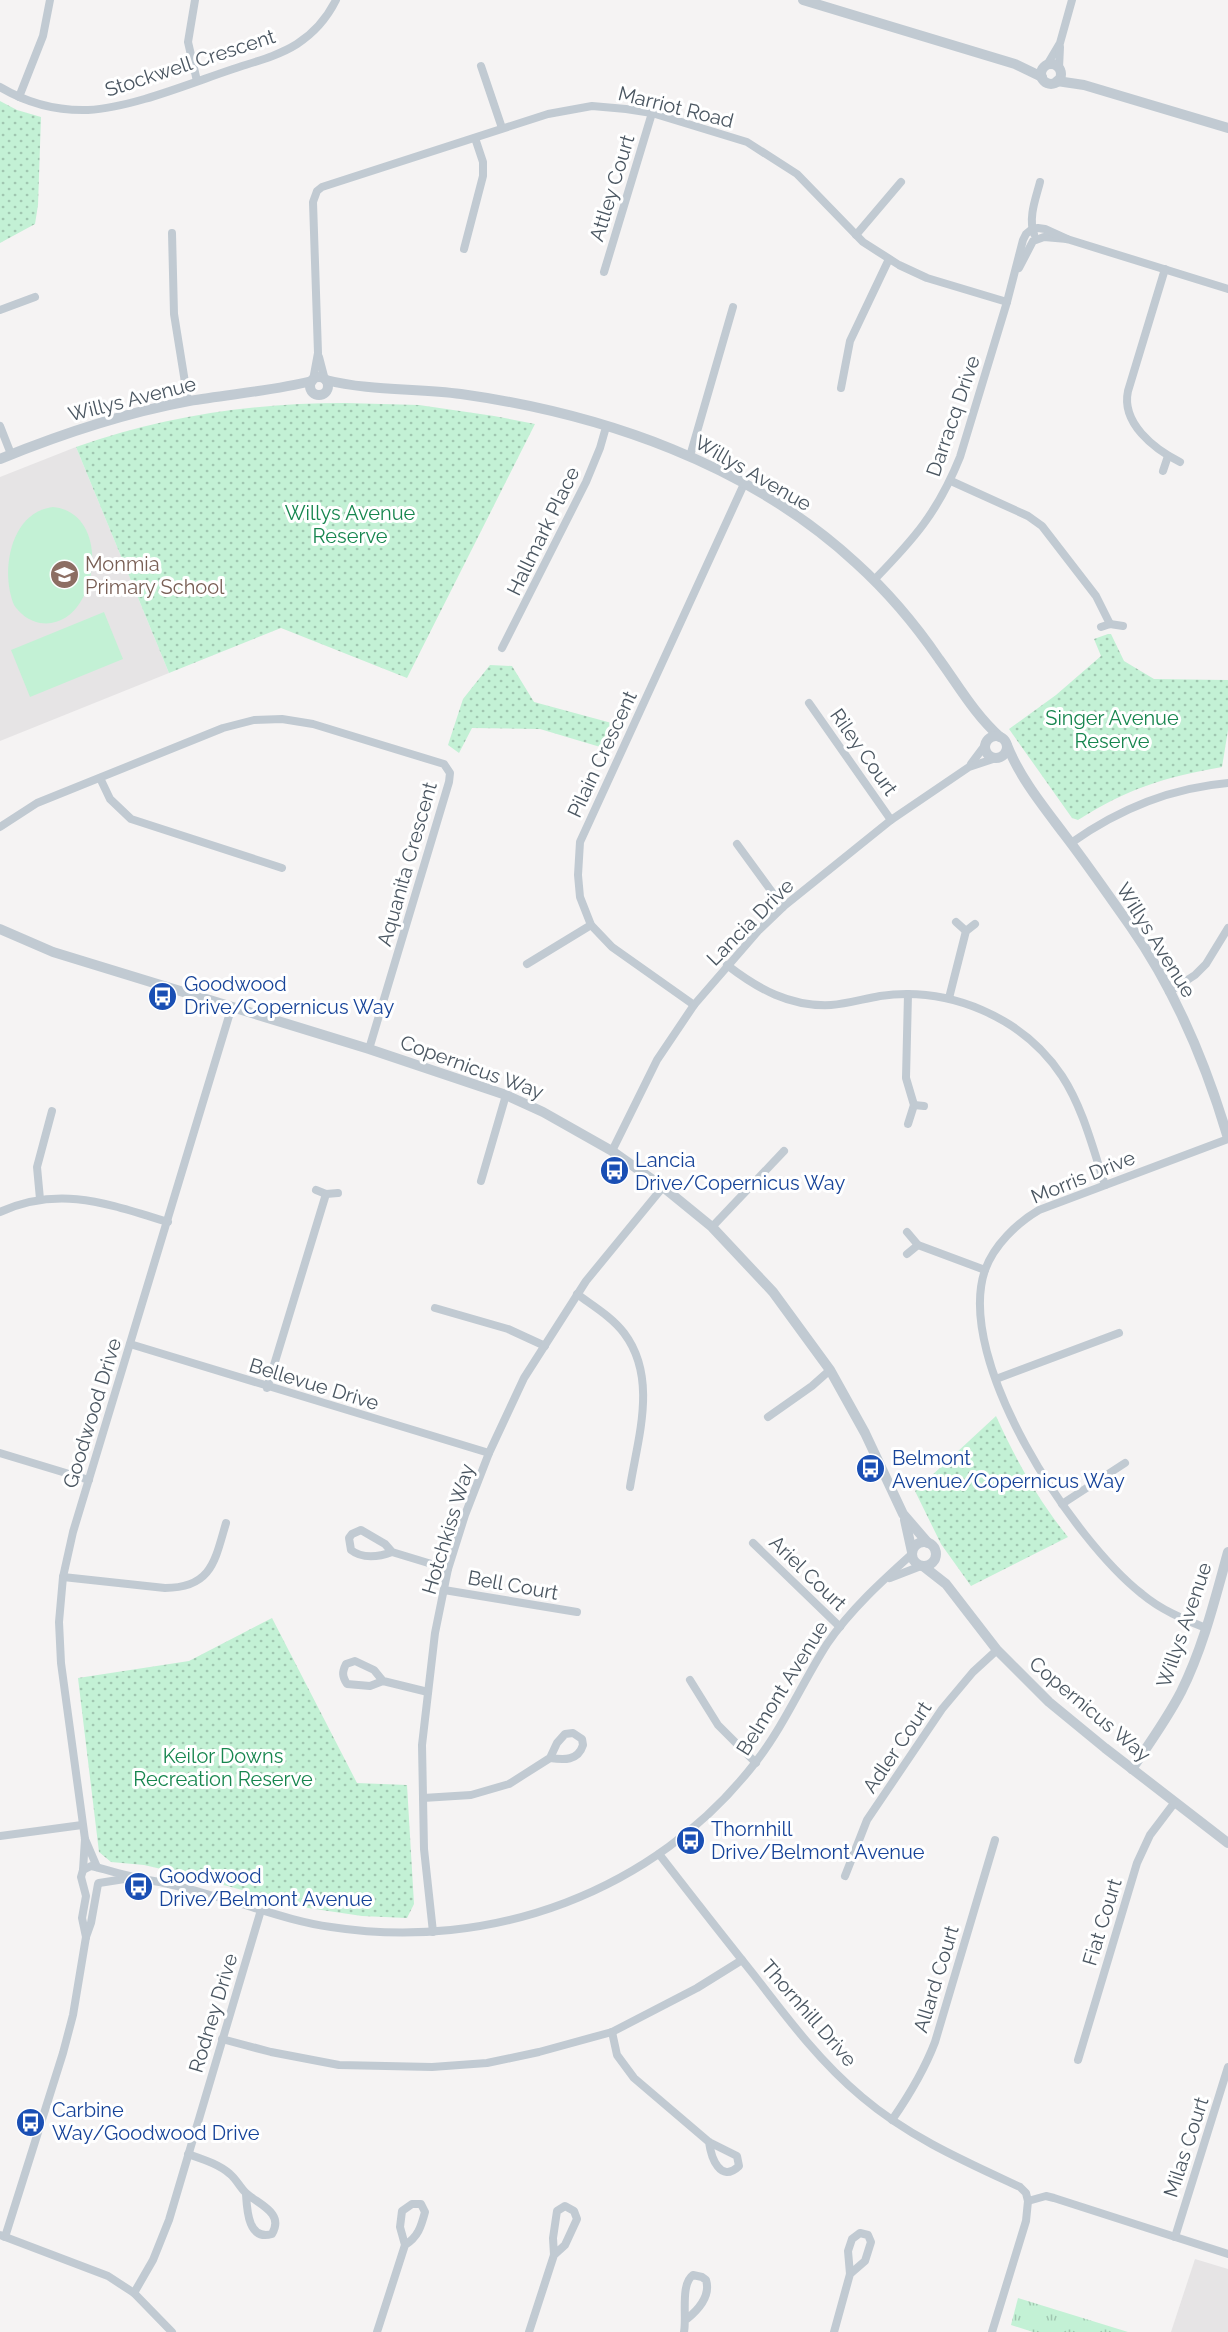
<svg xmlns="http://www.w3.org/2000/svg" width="1228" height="2332" viewBox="0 0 1228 2332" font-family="Raleway,sans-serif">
	<defs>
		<pattern id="grass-tufts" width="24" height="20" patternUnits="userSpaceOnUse" patternTransform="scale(1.5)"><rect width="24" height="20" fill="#c3f1d5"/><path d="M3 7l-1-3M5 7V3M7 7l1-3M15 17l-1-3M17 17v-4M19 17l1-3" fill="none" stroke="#a0c6b0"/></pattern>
		<pattern id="park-dots" width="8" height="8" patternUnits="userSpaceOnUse" patternTransform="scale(1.5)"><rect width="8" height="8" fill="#c3f1d5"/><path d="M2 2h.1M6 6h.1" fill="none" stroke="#a0c6b0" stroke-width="1.8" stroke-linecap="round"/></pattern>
	</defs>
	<rect width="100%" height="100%" fill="#f5f3f3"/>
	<g fill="#e6e4e5">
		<polygon points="76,447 169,673 0,741 0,477"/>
		<polygon points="1195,2259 1228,2269 1228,2332 1171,2332"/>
	</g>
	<polygon fill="url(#grass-tufts)" points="1018,2298 1128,2332 1033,2332 1011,2325"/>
	<g fill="url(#park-dots)">
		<polygon points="0,101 17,110 41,117 38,205 35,224 0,243"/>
		<path d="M 345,403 L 419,405 L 494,416 L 535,424 L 407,678 L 281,628 L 169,673 L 76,447 C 164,416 251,403 345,403 Z"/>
		<path d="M 1108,634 L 1111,634 L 1124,661 L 1154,679 L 1228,680 L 1228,730 L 1222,767 C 1164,777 1127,789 1078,820 L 1072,818 L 1009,729 L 1056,695 L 1101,656 L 1094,639 Z"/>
		<polygon points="490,665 512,666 534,702 619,725 607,749 540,729 472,728 459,753 448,745 463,699"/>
		<path d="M 996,1416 C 1016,1460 1038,1500 1068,1537 L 971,1586 L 941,1544 L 915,1491 Z"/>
		<polygon points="272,1618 357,1783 407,1785 414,1904 407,1918 362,1916 308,1908 183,1874 144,1865 111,1862 99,1852 78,1678 189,1661"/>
	</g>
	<g fill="#c3f1d5">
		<path d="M 53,507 C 116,513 97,632 40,623 C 29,621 20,614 14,605 C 0,572 10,512 53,507 Z"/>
		<polygon points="104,612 123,659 30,697 11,650"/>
	</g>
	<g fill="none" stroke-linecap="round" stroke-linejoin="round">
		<g stroke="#c1cad2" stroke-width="8">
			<polyline points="195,0 188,42 197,81"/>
			<polyline points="1047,65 1060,43 1072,0"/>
			<polyline points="481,66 502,128"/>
			<polyline points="1059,68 1060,47"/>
			<path d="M 0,87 C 27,103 56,111 88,110 C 131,108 191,83 233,69 C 254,62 278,56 297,44 C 314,33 327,18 336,0"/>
			<polyline points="19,97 43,36 50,0"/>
			<polyline points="172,233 174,314 188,401"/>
			<path d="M 1034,234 C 1028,217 1036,198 1040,182"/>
			<polyline points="856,235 901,182"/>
			<polyline points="464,249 483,176 483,162 475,138"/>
			<polyline points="1019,268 1033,241 1044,237 1067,239 1228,289"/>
			<path d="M 1165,269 L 1128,391 C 1121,423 1154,449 1180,462"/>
			<polyline points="604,272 652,113"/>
			<polyline points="0,310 35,297"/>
			<polyline points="319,357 325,380"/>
			<polyline points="313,380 318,353 313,202 317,191 322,187 548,114 592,106 626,109 652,113 747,142 797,174 863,242 899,265 927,278 1007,302"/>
			<polyline points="841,388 850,341 889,259"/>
			<polyline points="0,426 11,454"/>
			<polyline points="690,456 733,307"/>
			<polyline points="1163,471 1168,456"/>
			<polyline points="951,481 1028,516 1042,526 1096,596 1110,624"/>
			<path d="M 874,580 C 914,539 938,512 960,457 L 1007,302 L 1023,240 L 1026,234 L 1032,229 L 1038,228 L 1045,229 L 1067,239"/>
			<polyline points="1101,627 1110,624 1123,626"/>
			<polyline points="502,648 586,482 600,448 606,427"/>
			<polyline points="809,703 891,820"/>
			<polyline points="971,764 986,744"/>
			<polyline points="100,778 110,799 131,819 282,868"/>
			<polyline points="0,827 37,803 223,728 254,720 282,719 313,724 444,764 450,773 449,782 369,1049"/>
			<path d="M 1071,843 C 1119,809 1169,788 1228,783"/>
			<polyline points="737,844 783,907"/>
			<polyline points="956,922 966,931"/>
			<polyline points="527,964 591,925"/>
			<path d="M 727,965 C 758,989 790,1007 831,1005 C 847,1004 863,999 880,996 C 949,986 1023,1017 1062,1076 C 1083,1108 1093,1149 1105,1185"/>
			<polyline points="1169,992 1195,975 1206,964 1228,928"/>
			<polyline points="908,994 906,1078 914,1105 908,1124"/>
			<polyline points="949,998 966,931 975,924"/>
			<polyline points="694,1005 612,947 591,925 580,897 578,875 580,842 744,484"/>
			<polyline points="914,1105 924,1106"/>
			<polyline points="612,1151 657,1060 694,1005 759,930 783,907 891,820 969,767 996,758"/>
			<polyline points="481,1181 506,1095"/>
			<polyline points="316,1190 326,1194 338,1193"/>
			<polyline points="40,1199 37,1167 52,1111"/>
			<path d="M 0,1212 C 60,1185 108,1204 168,1222"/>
			<polyline points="712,1227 784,1151"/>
			<polyline points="907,1232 918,1245 985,1270"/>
			<polyline points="907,1254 918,1245"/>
			<path d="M 577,1294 C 593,1306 612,1317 624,1333 C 658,1378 638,1437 630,1487"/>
			<polyline points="435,1308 508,1329 545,1346"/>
			<polyline points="130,1344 489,1453"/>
			<polyline points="996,1379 1119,1333"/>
			<polyline points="267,1388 326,1194"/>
			<polyline points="768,1417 812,1386 830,1370"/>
			<polyline points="0,1453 89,1480"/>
			<polyline points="1062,1504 1125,1463"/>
			<polyline points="753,1543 840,1627"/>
			<path d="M 392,1552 C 379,1557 362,1559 351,1550 L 349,1538 L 352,1534 L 361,1530 L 385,1544 L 392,1552 L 448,1569"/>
			<path d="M 63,1577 L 165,1588 C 212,1588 215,1560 226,1523"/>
			<polyline points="890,1578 921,1566"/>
			<polyline points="444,1590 577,1612"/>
			<path d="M 1206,1628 C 1183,1619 1161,1610 1142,1594 C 1073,1540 954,1361 985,1270 C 994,1245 1017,1223 1039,1210 L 1228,1139"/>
			<polyline points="690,1680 718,1725 756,1763"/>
			<path d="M 383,1681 L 374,1670 L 355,1661 L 346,1664 C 342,1672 342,1676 347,1684 L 370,1686 L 383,1681 L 428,1692"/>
			<path d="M 423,1798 L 471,1795 L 509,1784 L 550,1758 L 557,1743 L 565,1734 L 573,1733 L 582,1739 L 583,1745 C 578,1761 564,1760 550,1758"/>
			<polyline points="0,1836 82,1825"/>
			<polyline points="85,1839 97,1867"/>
			<path d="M 659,1854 C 690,1894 722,1935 754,1975 C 787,2018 820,2062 862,2097 C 909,2137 964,2161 1020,2187 L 1026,2193 L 1028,2201 L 1026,2221 L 992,2332"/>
			<polyline points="83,1870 85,1839 61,1663 59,1622 63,1577 73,1532 232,1006"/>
			<polyline points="845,1876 867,1820 942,1709 973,1672 997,1650"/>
			<polyline points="99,1883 131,1878"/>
			<polyline points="433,1932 424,1849 422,1745 435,1633 448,1569 465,1515 489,1453 524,1378 586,1281 663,1187"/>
			<path d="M 86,1937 L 82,1918 L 86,1896 L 81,1877 L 83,1870 L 91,1866 C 105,1869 119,1874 134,1877 C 145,1880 157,1881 168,1884 C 187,1888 206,1894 225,1899 C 260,1909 295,1922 331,1927 C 491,1952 655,1892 755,1763 C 784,1726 802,1683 827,1644 C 850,1610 882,1581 912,1554"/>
			<path d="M 612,2032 L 617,2055 L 634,2078 L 709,2142 L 737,2156 L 739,2166 C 720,2184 711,2157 709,2142"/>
			<polyline points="222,2039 271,2052 339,2065 432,2067 487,2063 539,2052 612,2032 697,1988 742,1960"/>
			<polyline points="1078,2060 1137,1863 1150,1835 1175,1802"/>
			<path d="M 892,2120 C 910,2094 924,2071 935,2042 L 995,1840"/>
			<path d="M 188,2154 C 202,2159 219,2164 230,2174 C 236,2179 240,2187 245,2192 C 257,2204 285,2212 272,2234 C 248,2241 247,2210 246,2194"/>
			<polyline points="1028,2201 1046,2196 1054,2198 1228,2254"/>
			<polyline points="0,2235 108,2276 134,2293 172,2332"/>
			<polyline points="5,2237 63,2053 73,2015 86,1937 91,1923 98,1884"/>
			<polyline points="1175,2237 1228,2067"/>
			<polyline points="134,2293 153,2260 169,2220 261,1910"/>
			<path d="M 377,2332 L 405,2245 L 400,2227 L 402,2211 L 412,2204 L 421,2204 L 425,2212 C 421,2227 418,2237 405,2245"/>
			<polyline points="529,2332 554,2255 553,2238 557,2211 565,2206 574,2211 577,2219 565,2245 554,2255"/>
			<path d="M 684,2332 C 687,2317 680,2284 693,2275 L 702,2277 L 706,2280 C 711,2296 698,2310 687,2319"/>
			<polyline points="834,2332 850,2274 848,2251 852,2239 860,2233 868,2235 871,2242 865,2261 850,2274"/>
		</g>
		<g stroke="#c1cad2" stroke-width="10">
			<polyline points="803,0 1015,64 1042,77"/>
			<circle cx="1051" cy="74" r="10"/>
			<polyline points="1057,81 1084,85 1228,128"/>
			<circle cx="319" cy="386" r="9"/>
			<path d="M 326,380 C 369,391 416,388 461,394 C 603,414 749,464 856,563 C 887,591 915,624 939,659 C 958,685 975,715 1000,737"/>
			<path d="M 0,459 C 61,434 124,413 189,401 C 230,394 272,391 312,381"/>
			<circle cx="996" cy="747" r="11"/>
			<path d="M 1007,745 C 1020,778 1043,806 1064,834 C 1087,864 1109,896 1131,927 C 1175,990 1206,1064 1228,1138"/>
			<polyline points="0,929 53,952 369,1049 506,1095 543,1112 612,1151 663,1187 712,1227 773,1292 830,1370 865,1433 903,1514 928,1543"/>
			<polyline points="905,1520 912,1552"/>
			<circle cx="924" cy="1554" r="12"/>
			<polyline points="923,1566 946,1584 997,1650 1049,1702 1105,1748 1228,1843"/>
			<path d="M 1132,1769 C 1149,1744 1167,1719 1181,1692 C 1203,1648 1215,1599 1228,1552"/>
		</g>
	</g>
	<defs>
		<symbol id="school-disc" viewBox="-11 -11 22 22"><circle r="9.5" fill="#8d6e63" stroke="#fff"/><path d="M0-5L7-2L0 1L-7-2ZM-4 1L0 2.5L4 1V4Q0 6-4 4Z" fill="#fff"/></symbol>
		<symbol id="bus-disc" viewBox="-11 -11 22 22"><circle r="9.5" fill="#1a4fb4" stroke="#fff"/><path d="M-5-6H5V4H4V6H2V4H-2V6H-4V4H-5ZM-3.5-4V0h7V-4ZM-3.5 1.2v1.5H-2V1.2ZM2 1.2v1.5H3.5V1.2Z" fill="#fff"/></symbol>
	</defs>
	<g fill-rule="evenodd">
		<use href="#school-disc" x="48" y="558" width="33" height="33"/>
		<use href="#bus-disc" x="146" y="980" width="33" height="33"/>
		<use href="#bus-disc" x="598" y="1154" width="33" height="33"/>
		<use href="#bus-disc" x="854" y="1452" width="33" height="33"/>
		<use href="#bus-disc" x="674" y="1824" width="33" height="33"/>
		<use href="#bus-disc" x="122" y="1870" width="33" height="33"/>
		<use href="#bus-disc" x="14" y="2106" width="33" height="33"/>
	</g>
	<g text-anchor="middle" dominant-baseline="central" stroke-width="6" stroke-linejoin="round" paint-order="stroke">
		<g font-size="20" fill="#4a5661" stroke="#fff">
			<text transform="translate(190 63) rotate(-18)">Stockwell Crescent</text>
			<text transform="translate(676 107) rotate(14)">Marriot Road</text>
			<text transform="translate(612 188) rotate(-73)">Attley Court</text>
			<text transform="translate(132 399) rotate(-14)">Willys Avenue</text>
			<text transform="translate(953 416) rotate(-71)">Darracq Drive</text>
			<text transform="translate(753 473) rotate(30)">Willys Avenue</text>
			<text transform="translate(543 531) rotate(-64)">Hallmark Place</text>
			<text transform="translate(864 752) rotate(55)">Riley Court</text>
			<text transform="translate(602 754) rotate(-65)">Pilain Crescent</text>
			<text transform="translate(407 864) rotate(-74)">Aquanita Crescent</text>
			<text transform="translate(750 922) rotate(-45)">Lancia Drive</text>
			<text transform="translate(1156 940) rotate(58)">Willys Avenue</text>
			<text transform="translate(472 1067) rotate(20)">Copernicus Way</text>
			<text transform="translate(1083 1177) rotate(-22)">Morris Drive</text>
			<text transform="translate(314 1384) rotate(17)">Bellevue Drive</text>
			<text transform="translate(92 1413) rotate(-73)">Goodwood Drive</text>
			<text transform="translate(448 1529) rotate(-73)">Hotchkiss Way</text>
			<text transform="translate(808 1573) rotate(44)">Ariel Court</text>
			<text transform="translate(513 1585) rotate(10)">Bell Court</text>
			<text transform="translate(1184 1625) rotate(-71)">Willys Avenue</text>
			<text transform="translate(782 1688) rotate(-58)">Belmont Avenue</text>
			<text transform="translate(1090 1709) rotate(40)">Copernicus Way</text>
			<text transform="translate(897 1747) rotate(-56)">Adler Court</text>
			<text transform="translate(1102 1922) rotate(-73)">Fiat Court</text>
			<text transform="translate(936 1979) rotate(-73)">Allard Court</text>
			<text transform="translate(213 2013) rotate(-73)">Rodney Drive</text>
			<text transform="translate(809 2013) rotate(49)">Thornhill Drive</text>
			<text transform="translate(1186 2147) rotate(-72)">Milas Court</text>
		</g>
		<g font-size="20" fill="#17864f" stroke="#fff">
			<text x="350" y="513">Willys Avenue<tspan x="350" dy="23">Reserve</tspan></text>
			<text x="1112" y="718">Singer Avenue<tspan x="1112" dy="23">Reserve</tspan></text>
			<text x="223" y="1756">Keilor Downs<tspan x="223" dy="23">Recreation Reserve</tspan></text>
		</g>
		<g font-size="20" fill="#785e54" stroke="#fff" text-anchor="start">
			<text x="85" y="564">Monmia<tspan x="85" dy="23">Primary School</tspan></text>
		</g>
		<g font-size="20" fill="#164399" stroke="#fff" text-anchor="start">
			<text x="184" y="984">Goodwood<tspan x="184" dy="23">Drive/Copernicus Way</tspan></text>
			<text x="635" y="1160">Lancia<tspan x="635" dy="23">Drive/Copernicus Way</tspan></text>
			<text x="892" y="1458">Belmont<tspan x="892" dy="23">Avenue/Copernicus Way</tspan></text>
			<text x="711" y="1829">Thornhill<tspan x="711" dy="23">Drive/Belmont Avenue</tspan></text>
			<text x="159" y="1876">Goodwood<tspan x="159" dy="23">Drive/Belmont Avenue</tspan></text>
			<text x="52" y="2110">Carbine<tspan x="52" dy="23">Way/Goodwood Drive</tspan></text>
		</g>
	</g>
</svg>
